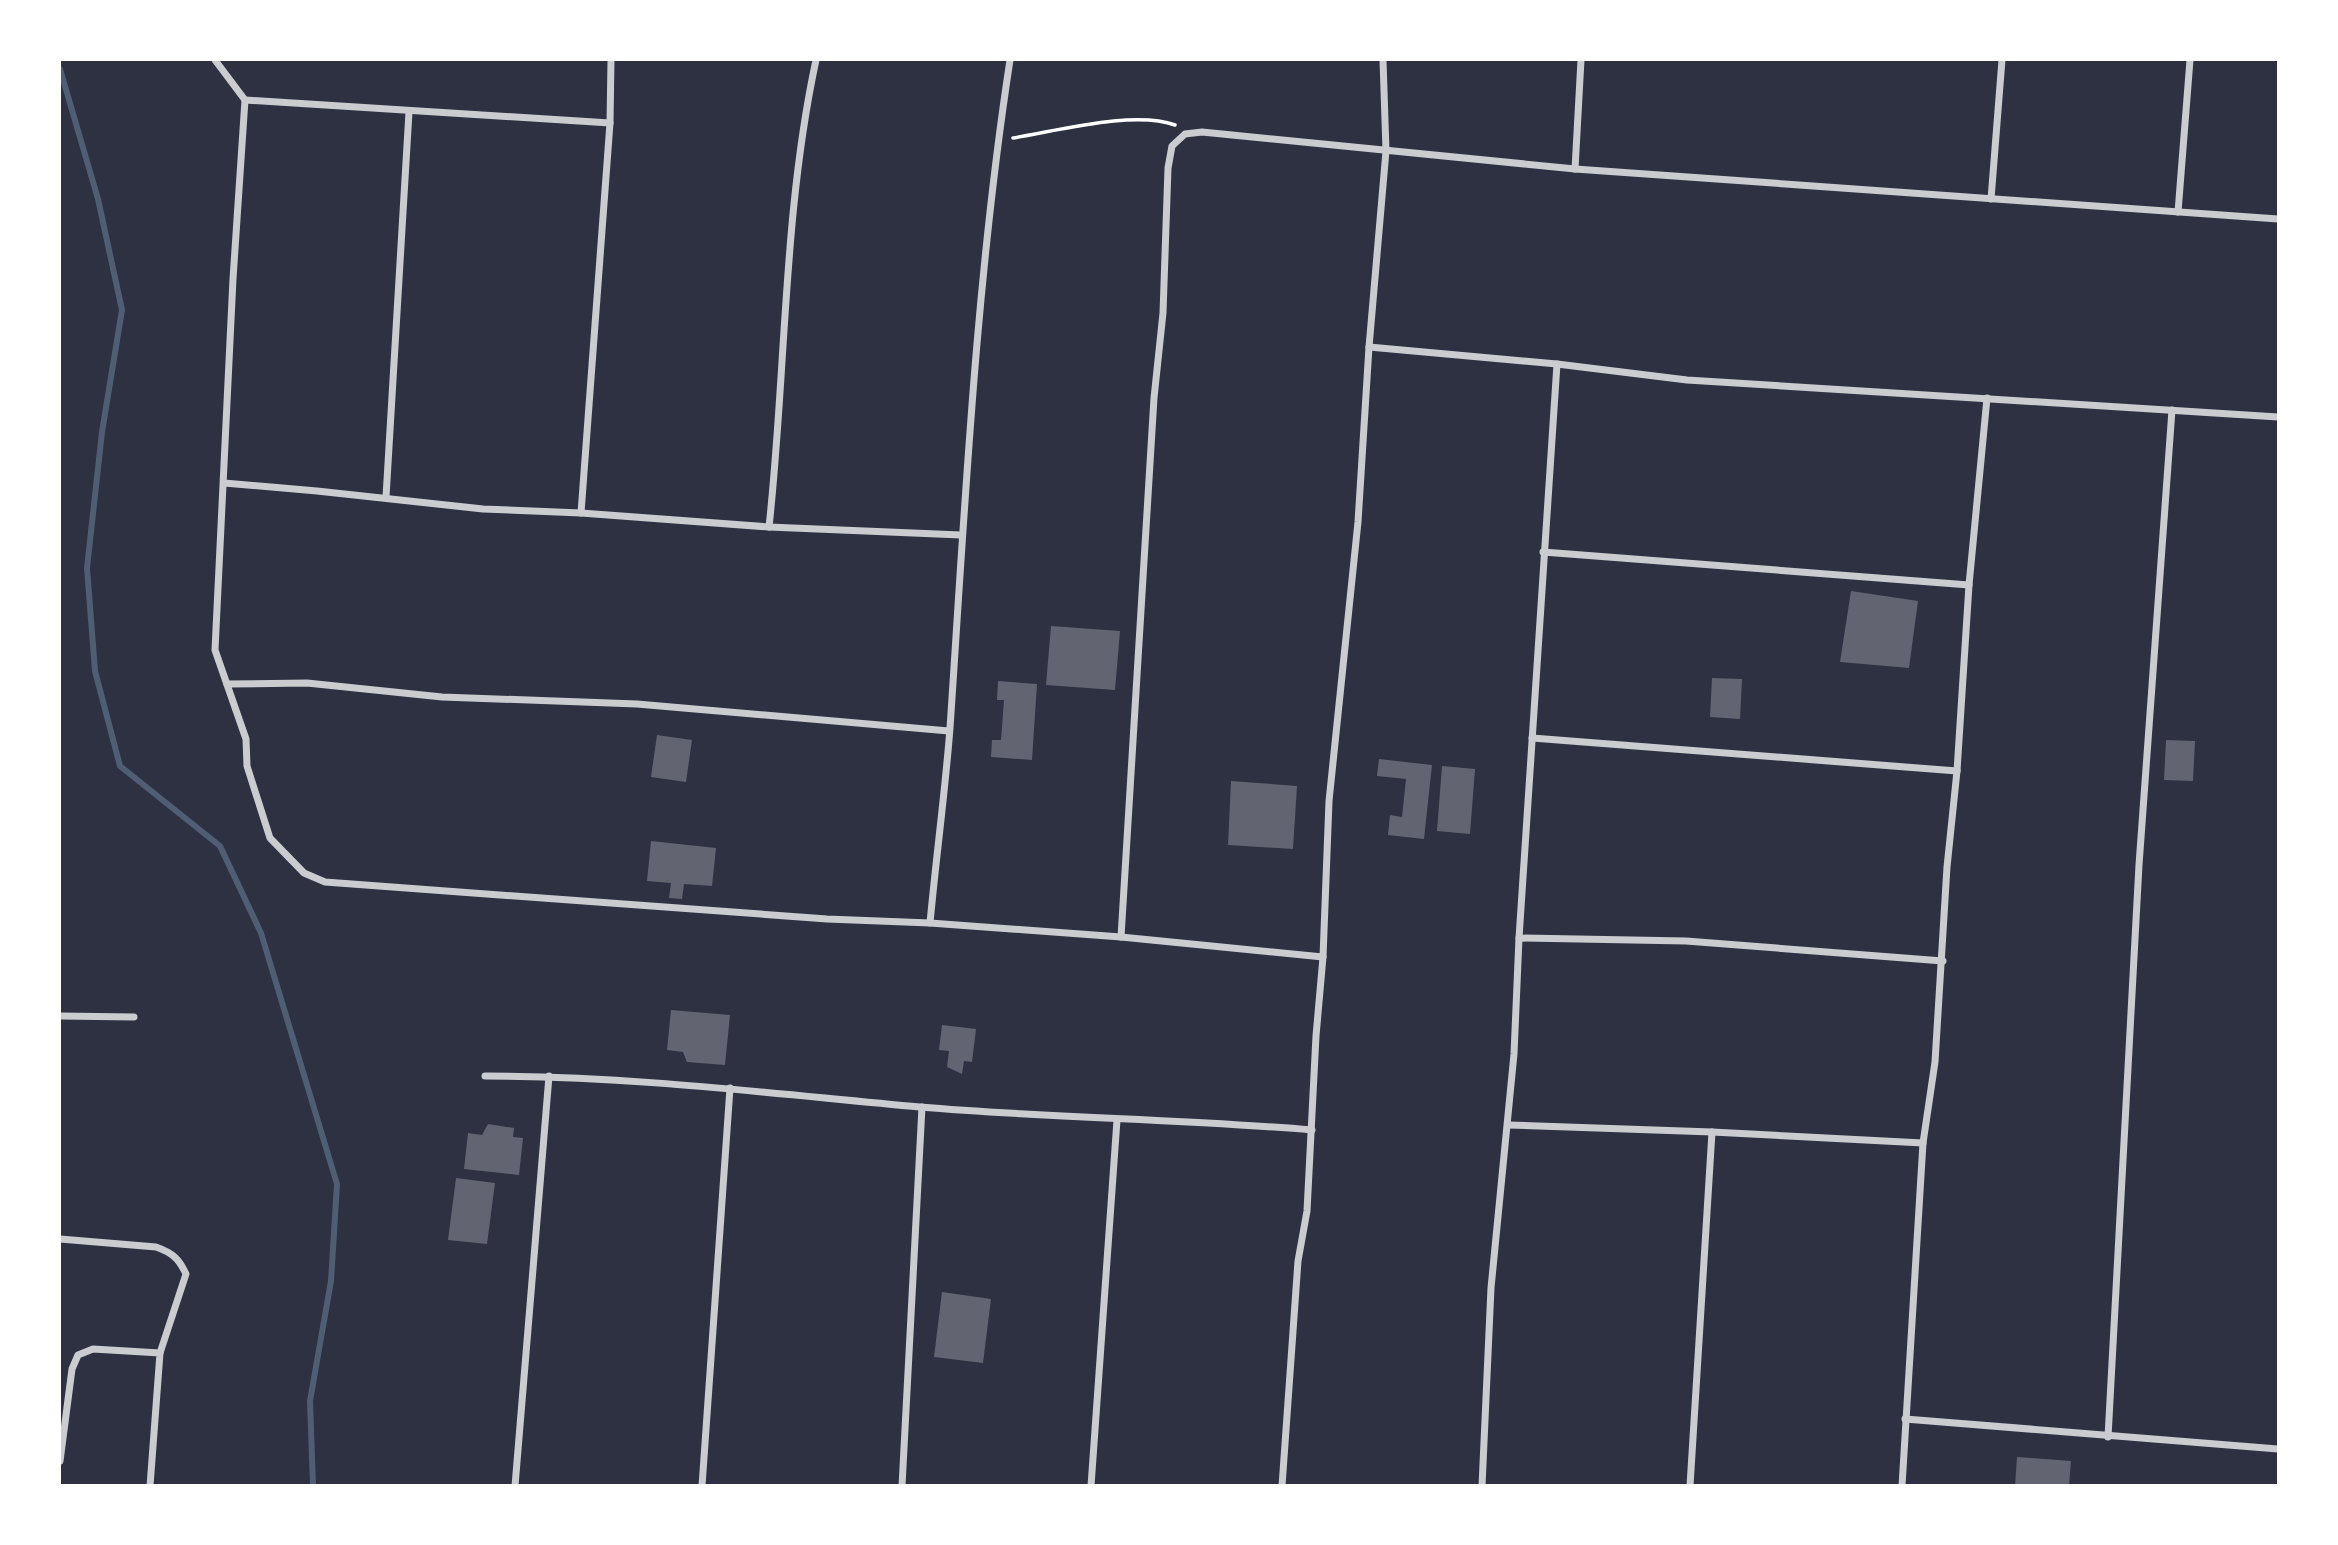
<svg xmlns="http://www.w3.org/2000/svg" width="2338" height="1545" viewBox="0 0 2338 1545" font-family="Inter,sans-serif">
	<rect width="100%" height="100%" fill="#2d3142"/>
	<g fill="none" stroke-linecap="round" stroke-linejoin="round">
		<polyline stroke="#4f5d75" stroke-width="6" points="60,69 98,199 122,310 102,432 87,568 95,671 120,766 220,846 261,933 337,1184 331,1281 310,1401 313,1486"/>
	</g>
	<g fill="#626471">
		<polygon points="1851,591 1918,601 1909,668 1840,662"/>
		<polygon points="1051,626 1120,631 1115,690 1046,685"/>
		<polygon points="1712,678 1742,679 1740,719 1710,717"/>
		<polygon points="998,681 1037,684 1032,760 991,757 992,740 1001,740 1004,700 997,700"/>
		<polygon points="657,735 692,740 686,782 651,777"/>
		<polygon points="2166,740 2195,741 2193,781 2164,780"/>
		<polygon points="1379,759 1432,765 1424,839 1388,835 1390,815 1402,817 1406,779 1377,776"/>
		<polygon points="1442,766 1475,769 1470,834 1437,831"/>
		<polygon points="1231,781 1297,786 1293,849 1228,845"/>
		<polygon points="651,841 716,848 712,886 684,884 682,899 669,898 671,883 647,881"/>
		<polygon points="671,1010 730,1015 725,1065 687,1062 683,1052 667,1050"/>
		<polygon points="942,1025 976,1029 972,1062 964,1061 962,1074 947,1067 949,1051 939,1050"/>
		<polygon points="488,1124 514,1128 513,1137 523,1138 519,1175 464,1169 468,1133 482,1135"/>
		<polygon points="456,1178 495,1183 487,1244 448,1240"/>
		<polygon points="942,1292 991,1299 983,1363 934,1357"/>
		<polygon points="2017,1457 2071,1461 2069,1486 2015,1486"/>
	</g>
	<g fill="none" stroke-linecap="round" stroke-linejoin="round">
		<path stroke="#fff" stroke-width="3.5" d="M 1013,138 C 1057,131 1134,110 1175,125"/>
		<g stroke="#caccd0" stroke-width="7">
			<polyline points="215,60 245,100 233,279 215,650 246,739 247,766 270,838 304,873 325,882 827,919 930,923 1121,937 1323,957"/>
			<polyline points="245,100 610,123"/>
			<polyline points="1575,169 1581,60"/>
			<polyline points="1991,199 2002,60"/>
			<polyline points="2178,212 2190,60"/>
			<polyline points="1369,347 1557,364 1687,380 2278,417"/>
			<polyline points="224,483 317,491 483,509 581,513 769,527 961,535"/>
			<polyline points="386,497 409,112"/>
			<polyline points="581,513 610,123 611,60"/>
			<path d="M 769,527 C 786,372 783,213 816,60"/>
			<polyline points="1543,552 1969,585"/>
			<polyline points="227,684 307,683 442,697 637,704 949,731"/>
			<polyline points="1532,738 1957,771"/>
			<path d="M 930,923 C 936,858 945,793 950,728 C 965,505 976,281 1010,60"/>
			<polyline points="1121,937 1154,398 1163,313 1168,168 1172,146 1185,134 1202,132 1575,169 2278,219"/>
			<polyline points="1519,938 1686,941 1943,961"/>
			<polyline points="60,1016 134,1017"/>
			<path d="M 485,1076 C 631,1076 775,1094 920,1107 C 1050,1118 1182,1119 1312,1130"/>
			<polyline points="1508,1125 1712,1132 1923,1143"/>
			<path d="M 60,1239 L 156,1247 C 173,1253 179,1259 186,1274 L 160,1353"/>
			<polyline points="1905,1419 2278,1449"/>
			<polyline points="2108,1437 2139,865 2172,410"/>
			<polyline points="60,1461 72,1369 78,1355 93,1349 160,1353 150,1486"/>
			<polyline points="515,1486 549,1076"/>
			<polyline points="702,1486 730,1088"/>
			<polyline points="902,1486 922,1107"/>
			<polyline points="1091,1486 1117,1120"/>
			<polyline points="1282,1486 1298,1261 1307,1211 1316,1036 1323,957 1329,801 1358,522 1369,347 1386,151 1383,60"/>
			<polyline points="1482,1486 1491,1288 1514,1054 1519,938 1557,364"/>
			<polyline points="1690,1486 1712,1132"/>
			<polyline points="1902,1486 1923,1143 1935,1062 1947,867 1957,771 1969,585 1987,398"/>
		</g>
	</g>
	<rect width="2338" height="1545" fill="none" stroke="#ffffff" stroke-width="122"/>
</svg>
